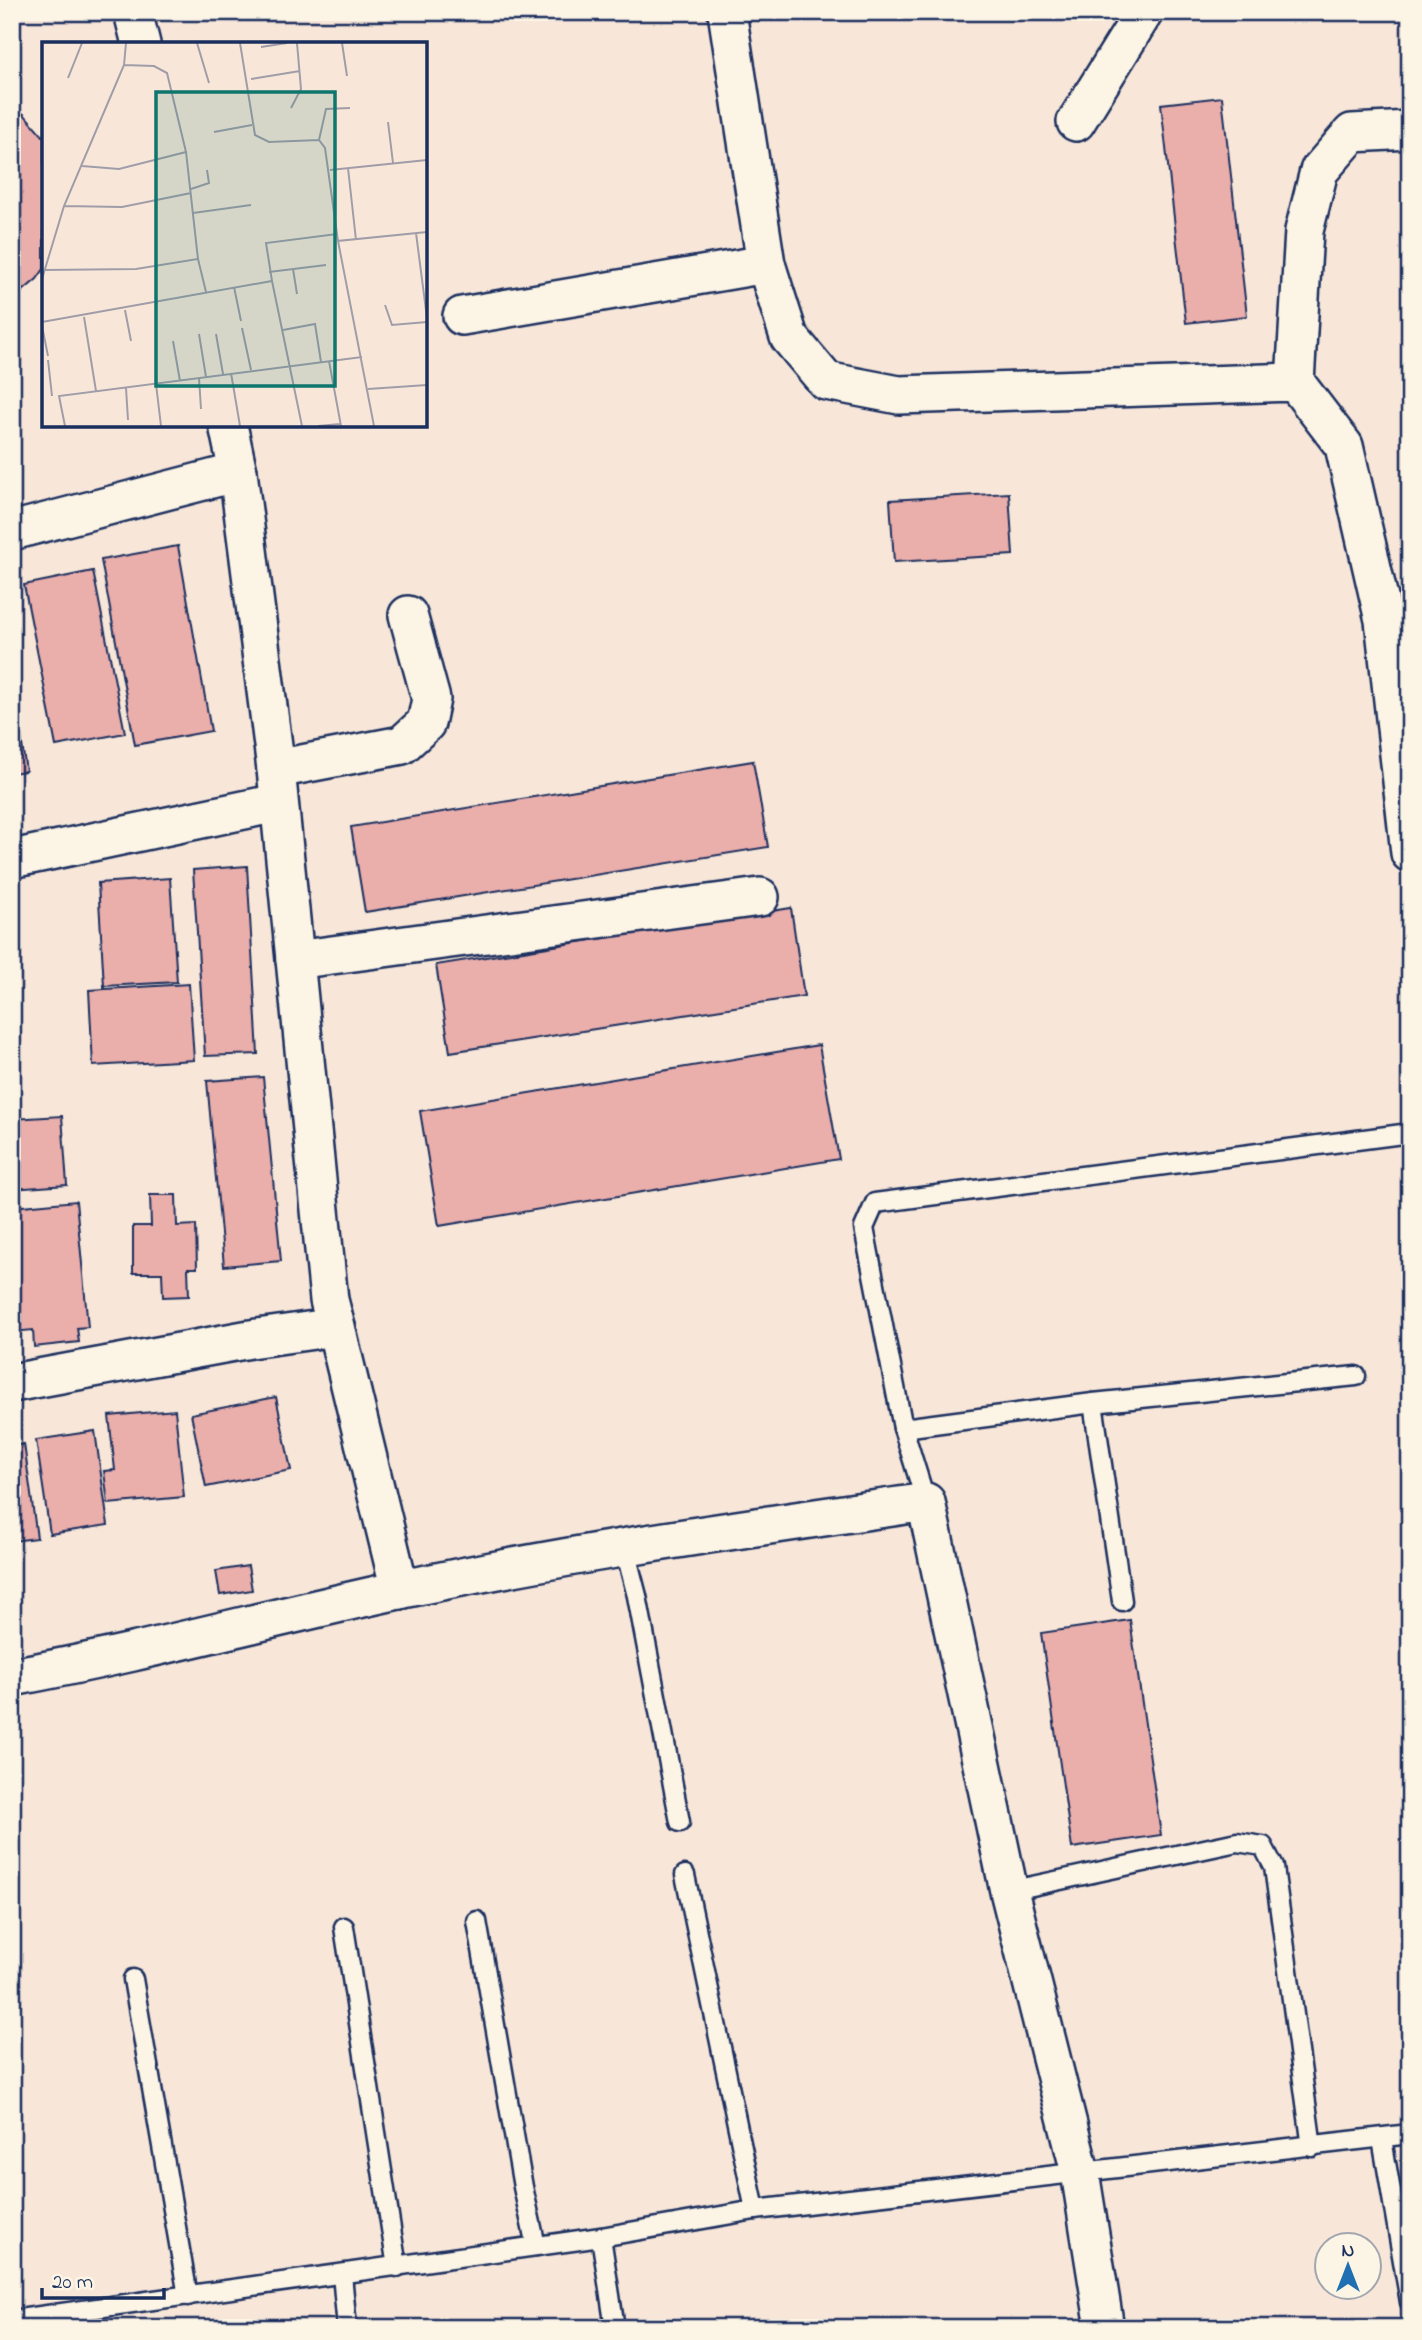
<svg xmlns="http://www.w3.org/2000/svg" width="1422" height="2340" viewBox="0 0 1422 2340" font-family="'Indie Flower',sans-serif">
	<rect width="100%" height="100%" fill="#f8e7d9"/>
	<filter id="ink" filterUnits="userSpaceOnUse"><feTurbulence type="fractalNoise" baseFrequency=".0143" numOctaves="2"/><feDisplacementMap in="SourceGraphic" scale="14" xChannelSelector="R" yChannelSelector="G"/><feConvolveMatrix kernelMatrix="1 2 1 2 8 2 1 2 1" color-interpolation-filters="sRGB"/></filter>
	<g filter="url(#ink)">
		<g fill="#eaaeab" stroke="#1b2f5e" stroke-width="2">
			<polygon points="1222,97 1247,316 1186,323 1161,104"/>
			<polygon points="12,108 24,114 44,137 44,269 37,279 12,300"/>
			<polygon points="1009,493 1013,555 894,562 890,500"/>
			<polygon points="178,546 211,731 135,745 101,560"/>
			<polygon points="93,571 125,733 56,746 24,585"/>
			<polygon points="12,678 26,771 12,773"/>
			<polygon points="753,761 768,847 365,912 351,827"/>
			<polygon points="247,866 258,1054 205,1056 193,870"/>
			<polygon points="170,878 177,982 104,986 98,883"/>
			<polygon points="791,908 804,996 450,1052 436,965"/>
			<polygon points="189,984 194,1060 93,1066 89,990"/>
			<polygon points="819,1045 839,1159 439,1226 420,1111"/>
			<polygon points="263,1077 281,1261 224,1266 207,1081"/>
			<polygon points="62,1116 67,1185 12,1189 12,1119"/>
			<polygon points="150,1195 176,1195 177,1226 196,1225 197,1268 188,1268 189,1296 163,1297 162,1273 133,1273 133,1226 151,1226"/>
			<polygon points="76,1201 88,1327 77,1328 79,1342 34,1347 33,1330 13,1332 12,1207"/>
			<polygon points="276,1397 291,1470 206,1487 191,1414"/>
			<polygon points="175,1410 184,1497 108,1504 104,1471 115,1470 109,1416"/>
			<polygon points="95,1431 108,1525 50,1534 36,1440"/>
			<polygon points="24,1444 37,1538 12,1541 12,1446"/>
			<polygon points="248,1566 252,1590 220,1595 216,1571"/>
			<polygon points="1130,1620 1161,1835 1072,1848 1041,1633"/>
		</g>
		<g fill="none" stroke-linecap="round" stroke-linejoin="round">
			<defs>
				<g id="lane">
					<polyline points="1093,1403 1122,1601"/>
					<polyline points="903,1428 1093,1403 1356,1376"/>
					<polyline points="926,1502 903,1428 864,1228 875,1203 1410,1133"/>
					<polyline points="624,1546 637,1596 680,1822"/>
					<polyline points="685,1875 755,2210"/>
					<polyline points="1009,1891 1237,1842 1263,1846 1274,1867 1312,2147"/>
					<polyline points="477,1921 523,2187 536,2246"/>
					<polyline points="344,1927 397,2267"/>
					<polyline points="133,1979 188,2296"/>
					<polyline points="1382,2139 1410,2302"/>
					<polyline points="601,2237 615,2328"/>
					<polyline points="342,2274 347,2328"/>
					<polyline points="12,2320 601,2237 755,2210 1410,2134"/>
				</g>
				<g id="street">
					<polyline points="133,12 141,44"/>
					<polyline points="727,12 766,264 789,337 826,381 899,395 1295,382 1344,446 1384,620 1410,853"/>
					<polyline points="1076,122 1144,12"/>
					<polyline points="462,316 766,264"/>
					<polyline points="1295,382 1304,231 1319,171 1352,133 1410,130"/>
					<polyline points="12,531 238,472"/>
					<polyline points="276,769 402,745 426,723 431,699 408,615"/>
					<polyline points="12,859 277,803"/>
					<polyline points="295,960 760,897"/>
					<polyline points="336,1327 400,1590"/>
					<polyline points="12,1383 250,1339 336,1327 329,1300 276,769 238,472 228,425"/>
					<path d="M 12,1677 C 142,1653 270,1618 399,1590 C 573,1552 749,1528 926,1502 L 1009,1891 L 1080,2172 L 1105,2328"/>
				</g>
			</defs>
			<use href="#lane" stroke="#1b2f5e" stroke-width="23"/>
			<use href="#street" stroke="#1b2f5e" stroke-width="42"/>
			<use href="#lane" stroke="#fcf5e5" stroke-width="18"/>
			<use href="#street" stroke="#fcf5e5" stroke-width="37"/>
		</g>
	</g>
	<g transform="translate(42 42)">
		<rect width="385" height="385" fill="#f8e7d9"/>
		<path fill="none" stroke="#a09da8" stroke-width="2" d="M 155,1 L 167,41M 198,1 L 213,93 L 227,100 L 277,98 L 283,106 L 296,199M 300,1 L 305,34M 219,5 L 245,1M 26,36 L 40,1M 209,37 L 258,29M 249,66 L 259,47 L 255,1M 346,80 L 351,121M 172,90 L 210,83M 277,98 L 284,67 L 308,66M 40,124 L 77,127 L 144,110M 306,126 L 314,198M 288,128 L 385,118M 149,147 L 167,141 L 165,128M 22,164 L 80,165 L 149,151M 151,171 L 209,163M 374,191 L 385,276M 156,217 L 164,250M 251,227 L 255,252M 2,228 L 94,227 L 156,217 L 144,110 L 125,31 L 112,24 L 82,23M 227,230 L 284,223M 0,237 L 22,164 L 82,23 L 84,1M 230,239 L 224,201 L 295,192M 192,245 L 199,279M 343,263 L 350,283 L 385,280M 83,268 L 89,299M 42,275 L 54,349M 0,280 L 230,239 L 260,384M 0,284 L 6,314M 200,286 L 209,328M 241,288 L 273,282 L 279,320M 157,292 L 164,335M 174,292 L 181,332M 131,299 L 138,339M 6,318 L 10,354M 287,319 L 299,384M 189,331 L 198,384M 157,336 L 159,367M 114,342 L 119,384M 84,346 L 86,378M 326,347 L 385,343M 23,384 L 17,354 L 320,315M 276,384 L 298,382M 332,384 L 296,199 L 385,190"/>
		<path fill="#0f766e" fill-opacity="0.15" stroke="#0f766e" stroke-width="3.5" d="M 114,50 L 293,50 L 293,344 L 114,344 Z"/>
		<rect width="385" height="385" fill="none" stroke="#1b2f5e" stroke-width="3.5"/>
	</g>
	<rect width="1422" height="2340" fill="none" stroke="#fcf5e5" stroke-width="42"/>
	<rect x="21" y="21" width="1380" height="2298" fill="none" stroke="#1b2f5e" stroke-width="2.5" filter="url(#ink)"/>
	<g transform="translate(1348 2266)"><circle r="33" fill="#fcf5e5" stroke="#a2a6af" stroke-width="2"/>
	<path d="M0-5L12 26L0 18L-12 26Z" fill="#1f6fb2"/>
	<text y="-10" font-size="19" font-weight="bold" text-anchor="middle" fill="#1b2f5e">N</text>
	</g>
	<path d="M42 2288v10h122v-10" fill="none" stroke="#1b2f5e" stroke-width="3.5"/>
	<text x="52" y="2288" font-size="21" fill="#1b2f5e" stroke="#fcf5e5" stroke-width="5" paint-order="stroke">20 m</text>
</svg>
